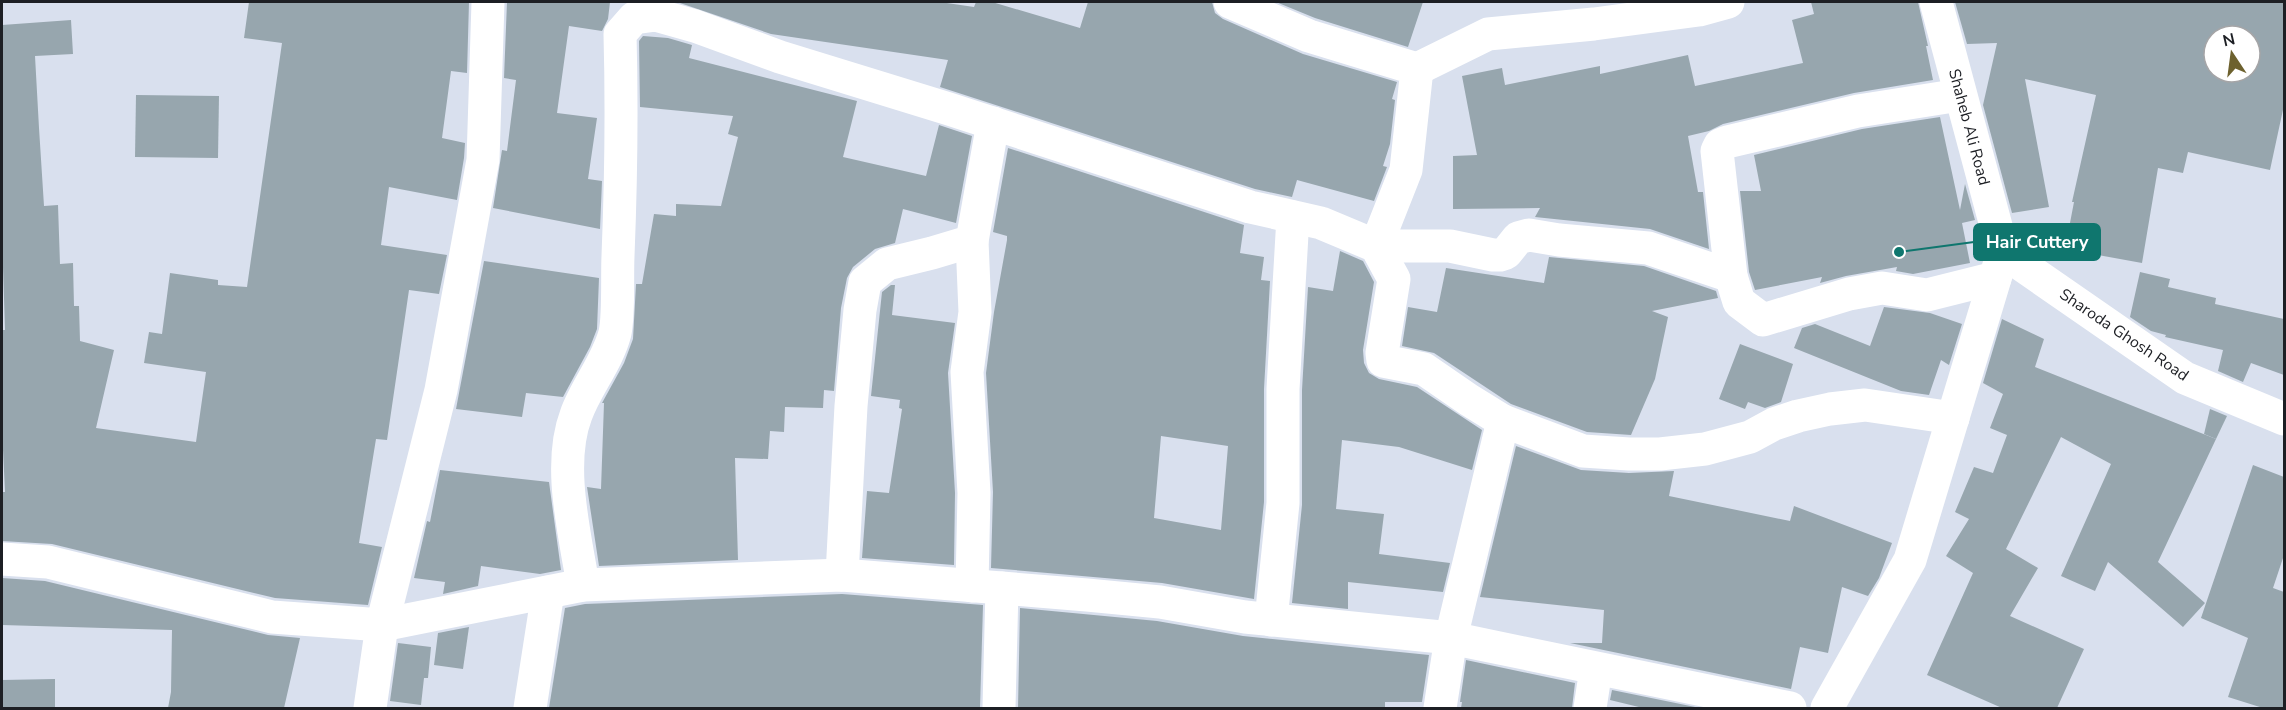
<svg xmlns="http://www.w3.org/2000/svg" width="2286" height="710" viewBox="0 0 2286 710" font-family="'Nunito Sans',sans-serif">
	<rect width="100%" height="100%" fill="#d9e0ee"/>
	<g fill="#97a6ae" fill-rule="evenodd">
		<polygon points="249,2 469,2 467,73 451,71 442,138 465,143 464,158 457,200 389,187 381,245 447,255 439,294 409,290 387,440 376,439 359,543 382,547 368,605 275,598 52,544 2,541 2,492 5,492 2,429 2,330 5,330 2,236 2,25 71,20 73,54 35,56 39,128 44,206 58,205 60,264 73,263 74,306 79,306 80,341 114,350 96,428 196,442 206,372 144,363 149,332 162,334 170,273 218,280 218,285 247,287 282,43 244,38"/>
		<polygon points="507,2 610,2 608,19 602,31 569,26 557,113 597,118 588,179 602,181 600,229 493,208 502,150 507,151 516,80 504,78"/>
		<polygon points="677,2 940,2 974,7 976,2 992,2 1080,28 1088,2 1212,2 1215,13 1223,19 1303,54 1397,82 1392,99 1395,100 1390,144 1383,166 1387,167 1374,201 1297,180 1292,197 1255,189 940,87 948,60 771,34"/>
		<polygon points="1276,2 1423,2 1408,47 1315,18"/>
		<polygon points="1811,2 1918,2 1928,46 1926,46 1933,80 1854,93 1723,124 1709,131 1688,136 1698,192 1703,192 1709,249 1650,229 1535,217 1540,208 1453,209 1453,156 1477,155 1462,76 1502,68 1505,85 1600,66 1600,74 1688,55 1695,86 1803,63 1792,20 1814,14"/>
		<path d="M 1955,2 L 2284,2 L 2284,105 L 2270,170 L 2188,152 L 2183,173 L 2158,168 L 2142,263 L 2065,249 L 2074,202 L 2072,202 L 2096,95 L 2025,79 L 2049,207 L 2012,213 L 1983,105 L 1997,43 L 1967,44 ZM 2214,36 L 2250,36 L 2250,72 L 2214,72 Z"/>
		<polygon points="643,36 668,38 692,45 689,58 857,101 843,157 926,176 939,125 972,136 956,223 903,209 895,243 875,249 853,267 847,278 841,308 834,391 824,390 823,408 785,407 784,432 770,431 768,459 735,458 738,560 599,566 587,487 601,489 604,403 602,403 624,363 633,339 636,284 642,284 654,214 676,216 676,204 721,206 738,137 728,134 733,116 640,107 639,41"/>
		<polygon points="136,95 219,96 218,158 135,157"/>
		<polygon points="1940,117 1960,210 1965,184 1975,220 1962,223 1970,263 1913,274 1896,271 1897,267 1846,276 1820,283 1822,277 1755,290 1749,272 1740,191 1761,191 1754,155 1862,129"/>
		<path d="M 1008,148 L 1244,225 L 1240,253 L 1264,257 L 1261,280 L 1270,281 L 1264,389 L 1264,502 L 1254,599 L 1162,583 L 991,568 L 993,492 L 986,373 L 994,312 L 1007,240 L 1007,236 L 993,232 ZM 1161,436 L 1228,446 L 1221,530 L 1154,518 Z"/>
		<polygon points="1340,251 1363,261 1374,282 1363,350 1364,363 1369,373 1379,379 1417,387 1482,430 1472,470 1399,447 1342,440 1336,509 1384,514 1379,554 1450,563 1443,592 1348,582 1348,609 1292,603 1302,505 1302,390 1308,287 1333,291"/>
		<polygon points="1549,257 1644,266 1716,291 1718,298 1652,311 1668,317 1655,379 1631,435 1587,432 1511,404 1434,353 1402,346 1408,307 1437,312 1446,268 1544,283"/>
		<polygon points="484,261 599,278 597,329 590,347 563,397 526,393 522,417 456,409"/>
		<polygon points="2140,272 2170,279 2168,287 2216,298 2215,304 2284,319 2284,375 2251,363 2243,382 2218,371 2223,350 2165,337 2166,335 2151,331 2130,317"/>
		<polygon points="891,285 895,285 892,315 955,323 948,373 955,493 954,565 862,558 867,491 889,493 902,409 899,408 900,400 871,396 882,292"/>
		<polygon points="1884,307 1930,313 1962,324 1949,365 1941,360 1929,395 1901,391 1794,348 1802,328 1815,324 1870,346"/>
		<polygon points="2002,319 2044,339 2035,367 2216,439 2158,562 2205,603 2183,627 2108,562 2095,591 2061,576 2111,464 2061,437 2006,549 2038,568 2010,616 2084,649 2057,708 2002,708 1927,675 1973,573 1946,556 1969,519 1955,512 1974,467 1993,473 2007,435 1990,428 2003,394 1983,383"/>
		<polygon points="1740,344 1793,364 1781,402 1765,408 1748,402 1745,409 1719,399"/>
		<polygon points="2210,409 2227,416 2216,439 2204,434"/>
		<polygon points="1516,446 1581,470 1629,473 1674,471 1669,496 1790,521 1794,506 1892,543 1879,578 1868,596 1842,587 1828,653 1800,647 1791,689 1570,643 1602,643 1604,610 1480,597"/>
		<polygon points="2253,465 2284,477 2284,555 2273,588 2284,592 2284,708 2263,708 2228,697 2248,638 2201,618"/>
		<polygon points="440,470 549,482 561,570 540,574 481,566 478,586 443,594 445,582 414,578 427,521 430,522"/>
		<polygon points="2,578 45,581 268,635 300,638 284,708 168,708 171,692 172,630 2,625"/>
		<polygon points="842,594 983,605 980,708 549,708 565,608 585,604"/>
		<polygon points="1020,608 1157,621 1243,636 1429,655 1422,702 1385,702 1385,708 1018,708"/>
		<polygon points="469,627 463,669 434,665 438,633"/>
		<polygon points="398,643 431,647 428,678 424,678 421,705 390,701"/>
		<polygon points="1466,660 1575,683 1572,708 1461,708 1462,702 1460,702"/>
		<polygon points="55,679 55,708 2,708 2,680"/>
		<polygon points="1612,690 1700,708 1643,708 1610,700"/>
	</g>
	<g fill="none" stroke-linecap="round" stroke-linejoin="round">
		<g stroke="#fff" stroke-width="33">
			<polyline points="1230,2 1309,36 1417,69 1406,170 1376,246 1450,246 1493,255 1500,255 1506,253 1518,238 1529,235 1559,240 1648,248 1731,276"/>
			<polyline points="1417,69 1488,34 1594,24 1699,10 1728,2"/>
			<polyline points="1960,95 1858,111 1727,142 1720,145 1717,151 1731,276 1739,302 1763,320 1849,294 1882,288 1927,295 1995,278"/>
			<polyline points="972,241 975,312 967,372 974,493 972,586"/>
			<polyline points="1503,421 1583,451 1629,454 1660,454 1705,449 1750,437 1774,424 1798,416 1830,409 1865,405 1953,418"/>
			<polyline points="842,575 851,406 860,310 865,282 887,264 932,253 972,241 993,123"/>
			<path d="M 583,585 C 575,534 557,465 576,415 C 586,387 607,363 615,333 C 619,315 617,277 618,256 C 621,182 622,108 620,34 L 634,18 L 656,15 L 695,26 L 780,57 L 949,109 L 1250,207 L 1321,223 L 1376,246 L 1394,279 L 1382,353 L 1383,361 L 1424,369 L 1469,400 L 1503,421 L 1451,638 L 1440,708"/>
			<polyline points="1271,620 1283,503 1283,389 1293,217"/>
			<polyline points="382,625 441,390 483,160 488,2"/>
			<polyline points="370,708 382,625"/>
			<polyline points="530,708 548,592"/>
			<polyline points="999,708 1002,588"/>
			<polyline points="1590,708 1596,669"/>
		</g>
		<g stroke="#fff" stroke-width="33">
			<polyline points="1936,2 2003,252"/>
			<polyline points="2003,252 2185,378 2284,419"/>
			<polyline points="2,559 48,562 272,617 382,625 583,585 842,575 1087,595 1160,602 1245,617 1451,638 1790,708"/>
			<polyline points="1827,708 1910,560 2003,252"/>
		</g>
	</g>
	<g text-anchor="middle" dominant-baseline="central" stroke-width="4.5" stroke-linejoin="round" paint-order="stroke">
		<g font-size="16" fill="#1d1f24" stroke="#fff">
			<text transform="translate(1969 127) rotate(75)">Shaheb Ali Road</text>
			<text transform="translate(2124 335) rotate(34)">Sharoda Ghosh Road</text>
		</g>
	</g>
	<path fill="none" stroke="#0f766e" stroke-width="2" d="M1899 252L1974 242"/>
	<circle fill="#0f766e" stroke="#fff" stroke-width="2" cx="1899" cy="252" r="6"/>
	<rect fill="#0f766e" stroke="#0f766e" stroke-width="2" x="1974" y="224" width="126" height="36" rx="6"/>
	<g font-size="18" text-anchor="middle" font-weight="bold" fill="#fff">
		<text x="2037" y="248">Hair Cuttery</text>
	</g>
	<rect width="2286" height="710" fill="none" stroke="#1d1f24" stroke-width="6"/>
	<g transform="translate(2232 54) rotate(347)"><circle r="28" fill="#ffffff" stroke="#a5a5a7" stroke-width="1.5"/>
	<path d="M0-4.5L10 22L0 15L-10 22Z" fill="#6d612e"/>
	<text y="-9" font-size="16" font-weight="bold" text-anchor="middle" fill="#1d1f24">N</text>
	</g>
</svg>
